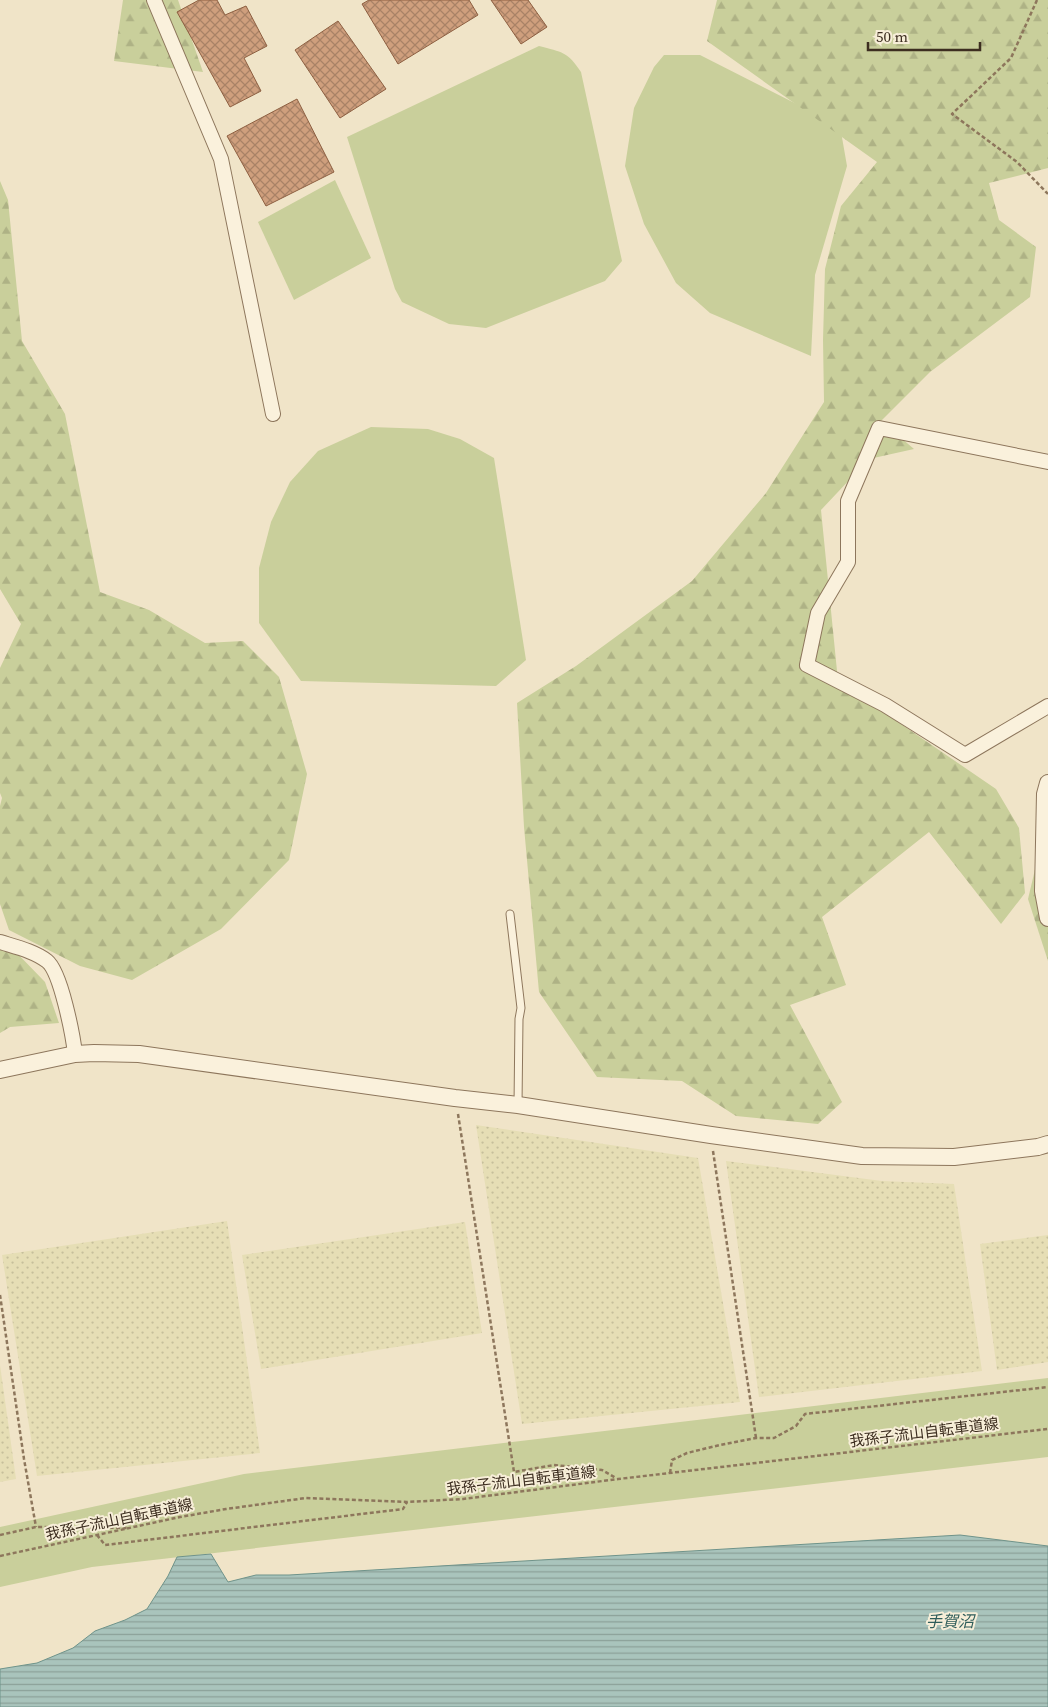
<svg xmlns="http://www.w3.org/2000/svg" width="1048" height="1707" viewBox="0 0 1048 1707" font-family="'Source Serif 4','Noto Sans JP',serif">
	<defs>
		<pattern id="farmland-dots" width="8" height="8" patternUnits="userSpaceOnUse" patternTransform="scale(1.25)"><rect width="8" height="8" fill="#e6deb5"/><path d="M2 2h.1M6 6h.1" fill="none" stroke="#c6bf9b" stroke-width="1.8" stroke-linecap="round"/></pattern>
		<pattern id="forest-firs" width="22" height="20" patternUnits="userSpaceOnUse" patternTransform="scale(1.25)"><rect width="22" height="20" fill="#c9cf9b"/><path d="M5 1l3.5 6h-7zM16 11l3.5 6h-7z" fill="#aeb285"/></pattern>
		<pattern id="water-rules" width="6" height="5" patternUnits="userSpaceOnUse" patternTransform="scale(1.25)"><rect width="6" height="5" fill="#a9c4bc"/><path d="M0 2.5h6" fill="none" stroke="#8ba098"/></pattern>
		<pattern id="building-cross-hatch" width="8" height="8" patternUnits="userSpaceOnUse" patternTransform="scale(1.25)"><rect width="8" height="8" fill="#cf9f7d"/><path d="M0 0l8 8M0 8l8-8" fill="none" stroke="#a98266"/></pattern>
	</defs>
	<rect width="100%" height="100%" fill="#f0e4c8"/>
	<g fill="url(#farmland-dots)">
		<polygon points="476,1125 698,1158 740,1402 522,1424"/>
		<polygon points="726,1161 882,1181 954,1184 982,1371 759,1397"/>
		<polygon points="227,1221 260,1453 37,1476 2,1255"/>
		<polygon points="465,1222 482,1333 261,1369 242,1255"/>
		<polygon points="1048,1235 1048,1362 997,1370 980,1244"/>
		<polygon points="0,1365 16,1479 0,1482"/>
	</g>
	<g fill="#c9cf9b">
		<path d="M 539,46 C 562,52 568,52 581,72 L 622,261 L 605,281 L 486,328 L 449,324 L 402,302 L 395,289 L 347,137 Z"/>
		<polygon points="664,55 700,55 840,126 847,166 815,275 811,356 710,313 676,283 644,224 625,166 634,108 654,67"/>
		<polygon points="335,180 371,258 294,300 258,222"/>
		<polygon points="371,427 428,429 460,439 494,458 526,660 496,686 301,681 259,623 259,568 271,522 290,482 318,451"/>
		<polygon points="1048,1378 1048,1457 92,1567 0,1587 0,1527 244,1474"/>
	</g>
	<g fill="url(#forest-firs)">
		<polygon points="123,0 178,0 203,72 114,61"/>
		<polygon points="717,0 1048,0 1048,168 989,183 999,220 1036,247 1030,297 930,372 881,421 914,449 869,459 821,510 838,681 996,789 1019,828 1025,893 1001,924 929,832 822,917 846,985 790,1005 842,1102 818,1124 736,1116 682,1081 597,1077 539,992 524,827 517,703 576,666 692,581 766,493 824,402 823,340 825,269 841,206 877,162 707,41"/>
		<polygon points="0,181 8,200 22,341 65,414 100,592 149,610 205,643 243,641 279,677 307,774 289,860 221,929 132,980 80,966 9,930 0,904 0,806 2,798 0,793 0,668 21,624 0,589"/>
		<polygon points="1048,815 1048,961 1028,899"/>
		<polygon points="0,948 13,949 45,982 59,1023 10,1027 0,1033"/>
	</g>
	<polygon fill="url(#water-rules)" stroke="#6f938a" points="960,1535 1048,1546 1048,1707 0,1707 0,1669 37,1663 73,1648 95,1631 125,1620 147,1609 168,1576 177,1557 211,1554 228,1582 256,1575 289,1575"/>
	<g fill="url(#building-cross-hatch)" stroke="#8d5f41">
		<polygon points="199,0 217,0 225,15 246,6 267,46 244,58 261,91 230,107 177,12"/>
		<polygon points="369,0 469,0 478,15 398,64 362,4"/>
		<polygon points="491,0 528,0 547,27 521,44"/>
		<polygon points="338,21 386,89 340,118 295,50"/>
		<polygon points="297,99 334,172 266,206 227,136"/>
	</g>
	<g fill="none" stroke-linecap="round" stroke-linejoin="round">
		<defs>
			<polyline id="service" points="510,914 521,1008 519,1019 518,1105"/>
			<g id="minor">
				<polyline points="154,0 221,159 273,414"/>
				<polyline points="1048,462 879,428 848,501 848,562 818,613 807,665 885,705 965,755 1048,706"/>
				<path d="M 0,942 C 16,947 34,951 47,961 C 61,972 73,1036 75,1054"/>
			</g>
			<g id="tertiary">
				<polyline points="1048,783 1045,794 1043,891 1048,918"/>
				<polyline points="0,1070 75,1054 94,1053 139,1054 455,1098 518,1105 711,1135 862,1156 954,1157 1038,1147 1048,1144"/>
			</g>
		</defs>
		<use href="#service" stroke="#8d765c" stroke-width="9"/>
		<use href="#minor" stroke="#8d765c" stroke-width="16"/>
		<use href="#tertiary" stroke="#8d765c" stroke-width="18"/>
		<g stroke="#8d765c" stroke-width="2.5" stroke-dasharray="4 2.5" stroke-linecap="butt">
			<polyline points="1037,0 1011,58 952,114 1017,162 1048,194"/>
			<polyline points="458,1114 514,1472 554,1465 602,1470 616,1478"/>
			<polyline points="713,1151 756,1438"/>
			<polyline points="0,1295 24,1459 36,1527"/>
			<polyline points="670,1473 672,1460 687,1453 720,1445 756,1438 774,1438 796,1426 805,1414 1048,1387"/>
			<polyline points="0,1535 36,1527 128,1528"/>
			<polyline points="97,1535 105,1545 403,1509 407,1502"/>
			<polyline points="0,1556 180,1517 226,1509 306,1498 407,1502 463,1499 618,1479 1048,1429"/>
		</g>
		<use href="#service" stroke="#faf1dc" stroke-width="7"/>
		<use href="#minor" stroke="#faf1dc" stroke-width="14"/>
		<use href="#tertiary" stroke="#faf1dc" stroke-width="16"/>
	</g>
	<g text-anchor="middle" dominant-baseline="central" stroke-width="4" stroke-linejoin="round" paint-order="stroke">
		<g font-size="15" fill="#3d2e20" stroke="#f7eed8">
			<text transform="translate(924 1432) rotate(-7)">我孫子流山自転車道線</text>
			<text transform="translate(521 1480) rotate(-7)">我孫子流山自転車道線</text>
			<text transform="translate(119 1519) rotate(-12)">我孫子流山自転車道線</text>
		</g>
		<g font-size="16" font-style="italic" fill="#2f5d5a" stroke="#f7eed8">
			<text x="950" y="1621">手賀沼</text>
		</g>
	</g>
	<path d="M868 42v8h112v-8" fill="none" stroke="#3d2e20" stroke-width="2.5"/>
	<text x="876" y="42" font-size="15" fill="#3d2e20" stroke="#f7eed8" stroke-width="4" paint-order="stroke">50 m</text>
</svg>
